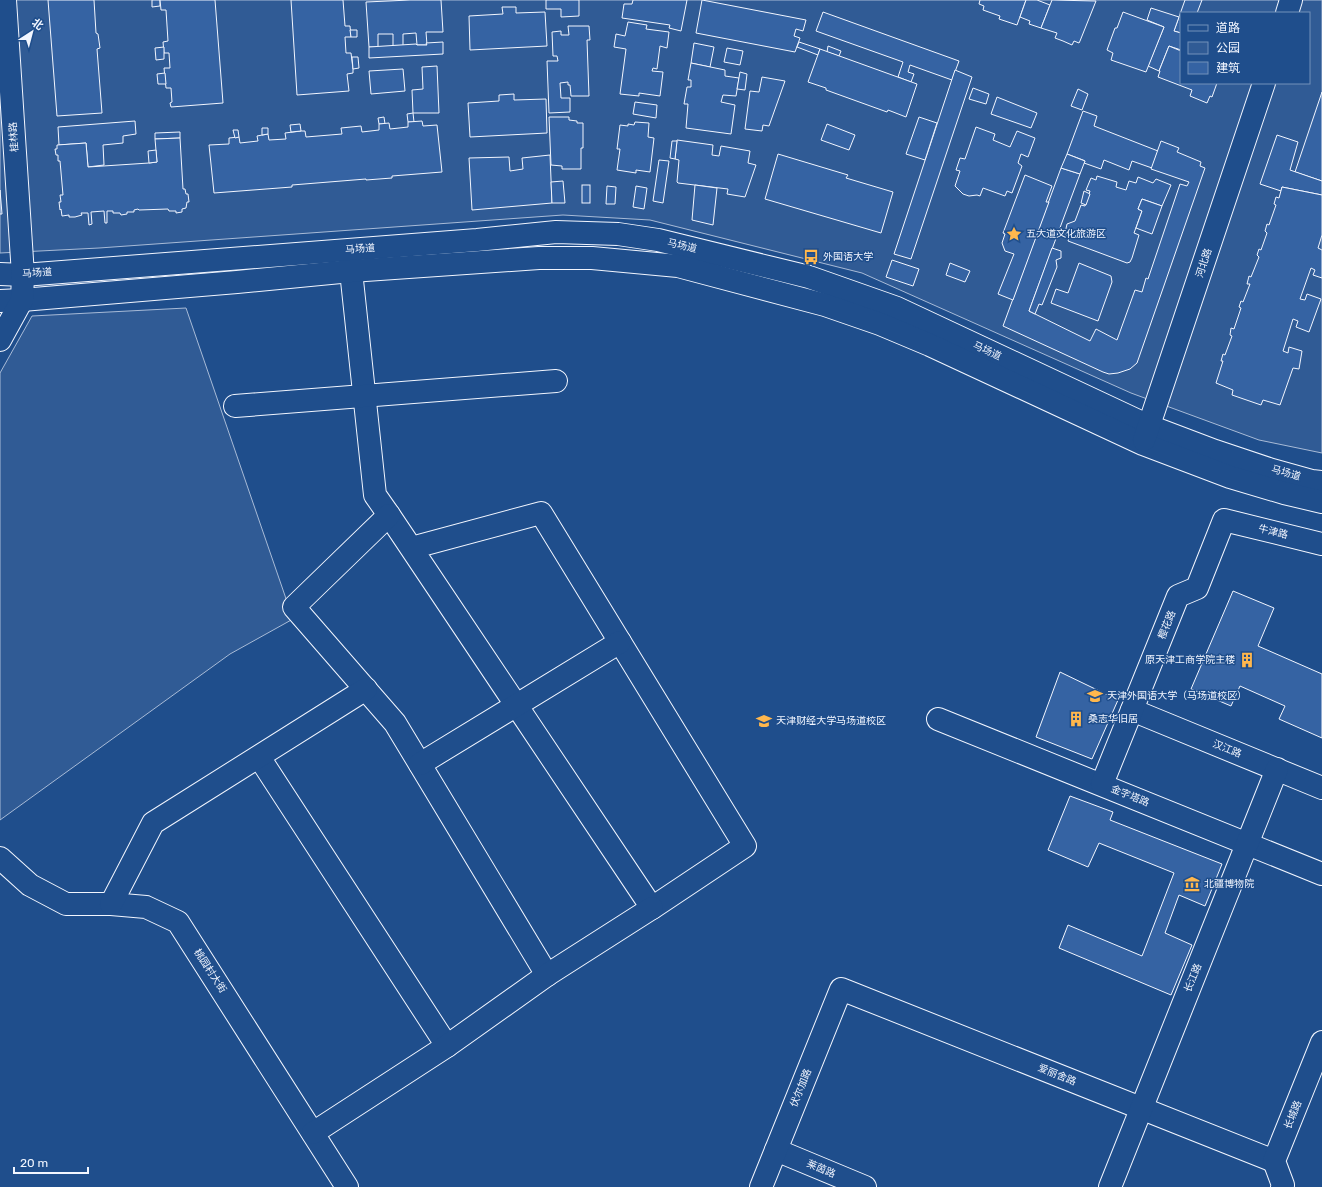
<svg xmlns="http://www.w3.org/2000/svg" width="1322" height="1187" viewBox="0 0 1322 1187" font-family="Rubik,'Noto Sans SC',sans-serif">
	<rect width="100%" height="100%" fill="#1f4e8c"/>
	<g fill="#305b95" stroke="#a8bbd7" fill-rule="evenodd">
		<path d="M 0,0 L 1322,0 L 1322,453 L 1259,440 L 1131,393 L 862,273 L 650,220 L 563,215 L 99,248 L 0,253 ZM 1181,13 L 1309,13 L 1309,83 L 1181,83 Z"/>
		<polygon points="186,308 293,619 230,654 0,820 0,373 32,316"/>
	</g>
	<g fill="#3563a3" stroke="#f2f6ff">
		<polygon points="48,0 94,0 96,33 98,34 100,48 97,49 102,113 57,116"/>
		<polygon points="152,0 160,0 160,6 152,7"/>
		<polygon points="160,0 215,0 223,103 171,107 170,103 172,102 171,88 166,88 164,68 170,68 169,53 164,53 163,42 168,41 166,10 161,10"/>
		<polygon points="291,0 343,0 345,26 350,26 351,37 345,37 346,53 351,53 353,69 353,73 347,74 349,91 297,95"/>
		<polygon points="410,0 441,0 443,32 426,32 427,45 417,45 416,33 403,34 403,46 393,46 393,34 378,34 378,47 369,47 366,2"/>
		<polygon points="546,0 579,0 579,16 561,17 561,9 546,9"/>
		<polygon points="633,0 687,0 681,31 669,28 670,25 622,18 624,4 632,4"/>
		<polygon points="702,0 806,20 803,31 796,29 794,36 800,38 795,52 696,33"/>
		<polygon points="980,0 1026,0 1017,25 999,19 1000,16 983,10 984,6 979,4"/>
		<polygon points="1026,0 1037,0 1050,5 1041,28 1029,24 1030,21 1020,17"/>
		<polygon points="1052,0 1096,1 1080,41 1079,43 1074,41 1072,45 1063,41 1055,38 1057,33 1041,28"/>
		<polygon points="1185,0 1202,0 1197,13 1181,13 1181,33 1174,31"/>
		<polygon points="502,7 516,7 516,13 545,12 547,46 470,50 469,16 503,14"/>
		<polygon points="1151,8 1179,17 1174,31 1181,33 1181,50 1169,46 1159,71 1148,66 1164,27 1147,20"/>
		<polygon points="823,12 959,61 952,80 910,65 908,72 914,74 911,82 898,77 903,62 816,31"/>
		<polygon points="1123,12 1164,27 1146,72 1111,60 1113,53 1107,50 1115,28 1117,28"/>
		<polygon points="628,22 647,25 646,29 669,32 667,48 660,46 657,69 653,68 652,71 663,72 660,96 639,93 639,96 620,94 626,49 614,47 616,34 625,36"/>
		<polygon points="568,26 589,26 590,40 587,40 589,96 571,96 570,85 568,85 568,82 560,83 561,98 570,98 570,112 549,113 547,61 558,61 557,56 553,56 552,32 561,31 561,35 569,35"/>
		<polygon points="350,30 357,30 357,37 351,37"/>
		<polygon points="443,42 443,54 369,58 369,47 416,44 417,45 427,45 426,43"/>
		<polygon points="799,42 820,49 818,55 797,47"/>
		<polygon points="694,43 714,47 710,67 691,63"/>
		<polygon points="828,46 841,51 839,56 827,52"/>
		<polygon points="1169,46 1181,51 1181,83 1217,83 1212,97 1210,96 1207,103 1190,96 1192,90 1158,77 1160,71 1159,71"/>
		<polygon points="164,47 164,59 156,60 155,48"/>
		<polygon points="727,48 743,51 740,65 724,62"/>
		<polygon points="820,49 917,84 906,117 888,110 887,112 826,90 826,88 808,82"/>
		<polygon points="352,57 358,57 359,68 353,69"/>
		<polygon points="691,63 725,70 725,76 739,78 736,96 723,95 721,102 735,105 731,134 686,128 688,104 684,104 687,87 691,87 691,80 688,80"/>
		<polygon points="437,66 439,113 413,113 412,90 423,89 422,67"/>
		<polygon points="403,69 405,91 371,94 369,71"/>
		<polygon points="955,70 972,77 911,259 894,254"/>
		<polygon points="740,72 747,74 745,90 737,89"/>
		<polygon points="165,73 166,84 158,84 157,74"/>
		<polygon points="762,77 785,81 769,126 763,125 762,131 745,129 750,91 759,92"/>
		<polygon points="973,88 989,94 986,104 969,99"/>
		<polygon points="1078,89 1088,94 1082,110 1071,106"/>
		<polygon points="1322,92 1322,181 1295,172"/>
		<polygon points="514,94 514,100 546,99 547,133 470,137 468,103 499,101 499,95"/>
		<polygon points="997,97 1037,113 1031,128 991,114"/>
		<polygon points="635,102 657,105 656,118 633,114"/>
		<polygon points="1083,111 1097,116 1094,126 1158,151 1152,168 1132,161 1129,170 1104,160 1101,169 1084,163 1085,161 1083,160 1067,154"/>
		<polygon points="413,113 414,122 408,122 407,114"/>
		<polygon points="384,117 385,124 379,124 378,118"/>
		<polygon points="549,117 569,117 569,120 577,121 577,123 583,123 583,148 581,148 581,169 562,169 562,166 551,165"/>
		<polygon points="919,117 937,123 925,160 906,154"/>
		<polygon points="135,121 136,134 123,136 123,143 103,145 104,165 88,167 86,143 59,145 58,127"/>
		<polygon points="422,121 423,126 437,125 442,172 392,176 392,178 366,180 366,179 292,185 292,187 214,193 209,145 229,144 229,138 239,137 240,143 258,141 257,136 268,134 269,140 286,139 285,133 301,131 305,131 306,137 342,134 341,128 361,126 362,132 379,130 379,124 389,123 390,129 408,127 408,122"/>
		<polygon points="635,122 649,123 648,137 654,138 650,172 636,170 636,173 617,170 620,149 617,149 620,125 628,126 628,124 634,125"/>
		<polygon points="300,124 301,131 291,132 290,125"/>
		<polygon points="827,124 855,135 849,150 821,140"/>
		<polygon points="976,127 995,134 993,140 1010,147 1017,131 1035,138 1028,157 1021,154 1018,163 1022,166 1012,193 1007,191 1005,196 983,188 980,196 977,195 969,196 963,194 955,186 960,171 956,170 960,158 965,159"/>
		<polygon points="262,128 268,128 268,134 262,135"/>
		<polygon points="233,130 238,130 239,137 235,138"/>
		<polygon points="180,132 180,138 155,139 155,133"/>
		<polygon points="1277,135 1298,142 1290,170 1322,181 1322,195 1282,187 1281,191 1260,184"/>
		<polygon points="180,138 183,189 185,189 186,194 188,194 189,202 187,202 186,208 182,209 182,212 176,213 176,211 169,211 168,209 139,210 138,209 134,210 134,212 127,212 127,214 121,215 120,213 113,213 113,211 107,211 107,223 105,223 104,211 91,212 92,224 89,225 88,213 81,213 82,215 75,217 69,217 69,215 62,216 61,209 60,210 59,202 61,202 60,195 63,195 60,161 58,161 58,155 56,155 55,149 57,149 57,145 86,143 88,167 149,163 157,162 155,139"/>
		<polygon points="677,140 713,145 712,155 719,156 721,146 750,151 748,163 756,165 745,197 727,194 728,189 678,183 677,182 679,160 675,159"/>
		<polygon points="672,141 677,141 675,159 670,158"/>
		<polygon points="1161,141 1179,148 1177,152 1201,162 1200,166 1205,168 1137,363 1130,369 1118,373 1109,374 1103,372 1003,326 1061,168 1080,174 1029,311 1090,341 1096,329 1117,340 1135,290 1142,292 1146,278 1148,279 1180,184 1187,186 1189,182 1151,169"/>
		<polygon points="156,150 157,162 149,163 148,151"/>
		<polygon points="778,154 848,175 846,178 893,192 881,233 765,199"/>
		<polygon points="1067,154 1085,161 1080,174 1061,168"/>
		<polygon points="550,155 552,203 472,210 469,158 509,157 510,171 523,169 522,158"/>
		<polygon points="659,160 669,161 663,203 653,201"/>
		<polygon points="1025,175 1052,186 1046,202 1049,202 1013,300 998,294 1014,254 1005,251 1002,243 1005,234 1003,233"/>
		<polygon points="1097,176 1117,182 1116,187 1126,190 1129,181 1136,183 1138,177 1153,183 1156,179 1171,185 1162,206 1142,199 1138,209 1142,211 1134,233 1139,235 1132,258 1130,262 1127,263 1068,241 1069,238 1065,233 1067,224 1075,221 1081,205 1085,206 1090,191 1086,190 1091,178 1096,180"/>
		<polygon points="563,181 565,203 552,203 551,182"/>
		<rect x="582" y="185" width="8" height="18"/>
		<polygon points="695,185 717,188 713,225 692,220"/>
		<polygon points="607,186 616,187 615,204 606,204"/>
		<polygon points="636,186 647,188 644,209 633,207"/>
		<polygon points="1282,187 1322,195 1322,235 1318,248 1322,250 1322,278 1313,275 1315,270 1311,268 1300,299 1305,300 1307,294 1321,299 1309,332 1296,327 1298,321 1293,319 1283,351 1288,353 1289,347 1302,351 1299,369 1293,368 1280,405 1263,400 1261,405 1232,395 1233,390 1216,383 1223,361 1221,361 1223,354 1225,355 1232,336 1230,335 1231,328 1234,329 1241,308 1239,307 1241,301 1243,302 1250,284 1247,284 1249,276 1251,277 1259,257 1257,255 1259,249 1261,250 1267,233 1265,231 1267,224 1269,225 1276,205 1274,204 1276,197 1279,198"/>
		<polygon points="0,190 2,214 0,214"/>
		<polygon points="1084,191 1090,194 1086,205 1081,203"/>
		<polygon points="1142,199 1162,206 1152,234 1136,228 1142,211 1138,209"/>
		<polygon points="1052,248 1061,251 1061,258 1056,260 1057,267 1042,305 1039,304 1035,314 1029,311"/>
		<polygon points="892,260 919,269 913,286 886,277"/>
		<polygon points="950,263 970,271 965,282 946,275"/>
		<polygon points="1079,263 1111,276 1112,282 1098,321 1051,303 1056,289 1068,293"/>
		<polygon points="1233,591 1274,608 1258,646 1322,674 1322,738 1279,719 1285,706 1240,686 1231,706 1191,689"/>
		<polygon points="1060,672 1118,700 1092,759 1036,737"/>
		<polygon points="1070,796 1113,812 1110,820 1222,864 1205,906 1179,895 1165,933 1192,945 1171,995 1059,948 1068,925 1142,956 1174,873 1099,843 1088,867 1048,850"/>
	</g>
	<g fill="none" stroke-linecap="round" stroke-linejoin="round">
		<defs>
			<g id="street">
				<polyline points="351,271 375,495 389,515 652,908 745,846 541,513 411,548"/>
				<polyline points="235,406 556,381"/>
				<polyline points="389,515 294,607 395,723 547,975"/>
				<polyline points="1132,710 1322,788"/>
				<polyline points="938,719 1322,874"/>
				<polyline points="259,757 447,1046"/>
				<polyline points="420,764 620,642"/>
				<polyline points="1102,784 1178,596 1197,588 1224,520 1322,544"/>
				<polyline points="0,858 30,885 66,904 111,904 146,907 178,922 347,1187"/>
				<polyline points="111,904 153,823 366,689"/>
				<polyline points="313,1133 447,1046 547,975 652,908"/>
				<polyline points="776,1150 865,1187"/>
				<polyline points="761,1187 841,989 1274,1161"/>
				<polyline points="1110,1187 1277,769"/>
				<polyline points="1282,1187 1283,1185 1274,1161 1322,1042"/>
			</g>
			<g id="secondary">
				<polyline points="1287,13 1291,0"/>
				<polyline points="0,274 23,275 477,240 556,232 618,234 658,240 809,277 897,308 1149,426 1215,451 1269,469 1312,481 1322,482"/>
				<polyline points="0,301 22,300 237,282 351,271 539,258 592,258 678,266 825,305 880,324 930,345 1143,444 1230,477 1284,493 1322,502"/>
				<polyline points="0,340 22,300 23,275 5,0"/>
				<polyline points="1144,440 1264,83"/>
			</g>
		</defs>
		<use href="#street" stroke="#f2f6ff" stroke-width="24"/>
		<use href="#secondary" stroke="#f2f6ff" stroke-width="24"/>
		<use href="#street" stroke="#1f4e8c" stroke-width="22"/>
		<use href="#secondary" stroke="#1f4e8c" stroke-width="22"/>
	</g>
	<defs>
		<symbol id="sight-bare" viewBox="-9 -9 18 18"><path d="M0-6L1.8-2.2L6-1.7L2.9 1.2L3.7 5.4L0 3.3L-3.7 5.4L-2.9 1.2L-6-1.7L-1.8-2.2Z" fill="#ffb74d" stroke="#1f4e8c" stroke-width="2.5" paint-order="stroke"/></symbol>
		<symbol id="bus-bare" viewBox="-9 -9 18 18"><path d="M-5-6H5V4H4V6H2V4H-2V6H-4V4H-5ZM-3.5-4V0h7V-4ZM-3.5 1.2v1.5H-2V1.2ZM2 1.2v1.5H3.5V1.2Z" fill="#ffb74d" stroke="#1f4e8c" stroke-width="2.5" paint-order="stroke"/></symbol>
		<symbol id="building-bare" viewBox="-9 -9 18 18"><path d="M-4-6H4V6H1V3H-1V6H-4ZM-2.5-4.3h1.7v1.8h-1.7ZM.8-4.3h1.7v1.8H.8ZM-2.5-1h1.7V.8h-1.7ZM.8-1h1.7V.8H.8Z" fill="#ffb74d" stroke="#1f4e8c" stroke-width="2.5" paint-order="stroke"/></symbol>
		<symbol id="university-bare" viewBox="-9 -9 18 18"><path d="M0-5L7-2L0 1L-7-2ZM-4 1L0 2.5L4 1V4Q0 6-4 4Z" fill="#ffb74d" stroke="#1f4e8c" stroke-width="2.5" paint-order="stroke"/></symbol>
		<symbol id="museum-bare" viewBox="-9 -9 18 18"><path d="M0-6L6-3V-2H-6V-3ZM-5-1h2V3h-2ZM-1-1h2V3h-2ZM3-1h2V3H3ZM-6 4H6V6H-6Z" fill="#ffb74d" stroke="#1f4e8c" stroke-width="2.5" paint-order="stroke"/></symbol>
	</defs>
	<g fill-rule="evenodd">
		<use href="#sight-bare" x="1003" y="223" width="22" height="22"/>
		<use href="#bus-bare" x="800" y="246" width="22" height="22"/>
		<use href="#building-bare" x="1236" y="649" width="22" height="22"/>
		<use href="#university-bare" x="1084" y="685" width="22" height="22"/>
		<use href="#building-bare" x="1065" y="708" width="22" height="22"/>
		<use href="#university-bare" x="753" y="710" width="22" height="22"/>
		<use href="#museum-bare" x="1181" y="873" width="22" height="22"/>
	</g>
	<g text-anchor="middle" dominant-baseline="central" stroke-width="3" stroke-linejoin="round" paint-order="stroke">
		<g font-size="10" fill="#f2f6ff" stroke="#1f4e8c">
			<text transform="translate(14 137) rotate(-94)">桂林路</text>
			<text transform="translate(682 246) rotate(13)">马场道</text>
			<text transform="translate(360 249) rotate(-4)">马场道</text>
			<text transform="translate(1204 263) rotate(-72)">河北路</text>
			<text transform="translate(37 273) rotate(-4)">马场道</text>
			<text transform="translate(987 351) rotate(25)">马场道</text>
			<text transform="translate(1286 473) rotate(16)">马场道</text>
			<text transform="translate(1273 532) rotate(14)">牛津路</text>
			<text transform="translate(1167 625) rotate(-68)">樱花路</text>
			<text transform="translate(1227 749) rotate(22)">汉江路</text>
			<text transform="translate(1130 796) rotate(22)">金字塔路</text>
			<text transform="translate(210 971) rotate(57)">桃园村大街</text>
			<text transform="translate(1193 978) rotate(-68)">长江路</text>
			<text transform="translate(1057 1075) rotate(22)">爱丽舍路</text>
			<text transform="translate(801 1088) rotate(-68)">伏尔加路</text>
			<text transform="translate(1293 1115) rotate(-68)">长城路</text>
			<text transform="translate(821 1169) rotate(23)">莱茵路</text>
		</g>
		<g font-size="10" fill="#f2f6ff" stroke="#1f4e8c" text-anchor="start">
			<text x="1026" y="234">五大道文化旅游区</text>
			<text x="823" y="257">外国语大学</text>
			<text x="1235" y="660" text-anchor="end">原天津工商学院主楼</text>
			<text x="1107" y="696">天津外国语大学（马场道校区）</text>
			<text x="1088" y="719">桑志华旧居</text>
			<text x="776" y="721">天津财经大学马场道校区</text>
			<text x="1204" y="884">北疆博物院</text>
		</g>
	</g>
	<rect x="1180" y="12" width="130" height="72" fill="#1f4e8c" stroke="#7391ba"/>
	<rect x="1188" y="25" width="20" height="6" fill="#1f4e8c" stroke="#7391ba"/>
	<text x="1216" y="32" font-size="12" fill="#f2f6ff">道路</text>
	<rect x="1188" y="42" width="20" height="12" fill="#305b95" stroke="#7391ba"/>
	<text x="1216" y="52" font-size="12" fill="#f2f6ff">公园</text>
	<rect x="1188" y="62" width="20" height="12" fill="#3563a3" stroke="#7391ba"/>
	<text x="1216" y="72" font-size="12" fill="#f2f6ff">建筑</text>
	<g transform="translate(32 32) rotate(36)" stroke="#1f4e8c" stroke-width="3" paint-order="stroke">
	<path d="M0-3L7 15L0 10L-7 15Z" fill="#f2f6ff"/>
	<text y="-6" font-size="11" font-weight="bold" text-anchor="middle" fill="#f2f6ff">北</text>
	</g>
	<path d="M14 1167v6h74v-6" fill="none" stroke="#f2f6ff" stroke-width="2"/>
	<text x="20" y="1167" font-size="12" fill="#f2f6ff" stroke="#1f4e8c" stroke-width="3" paint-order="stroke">20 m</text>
</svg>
